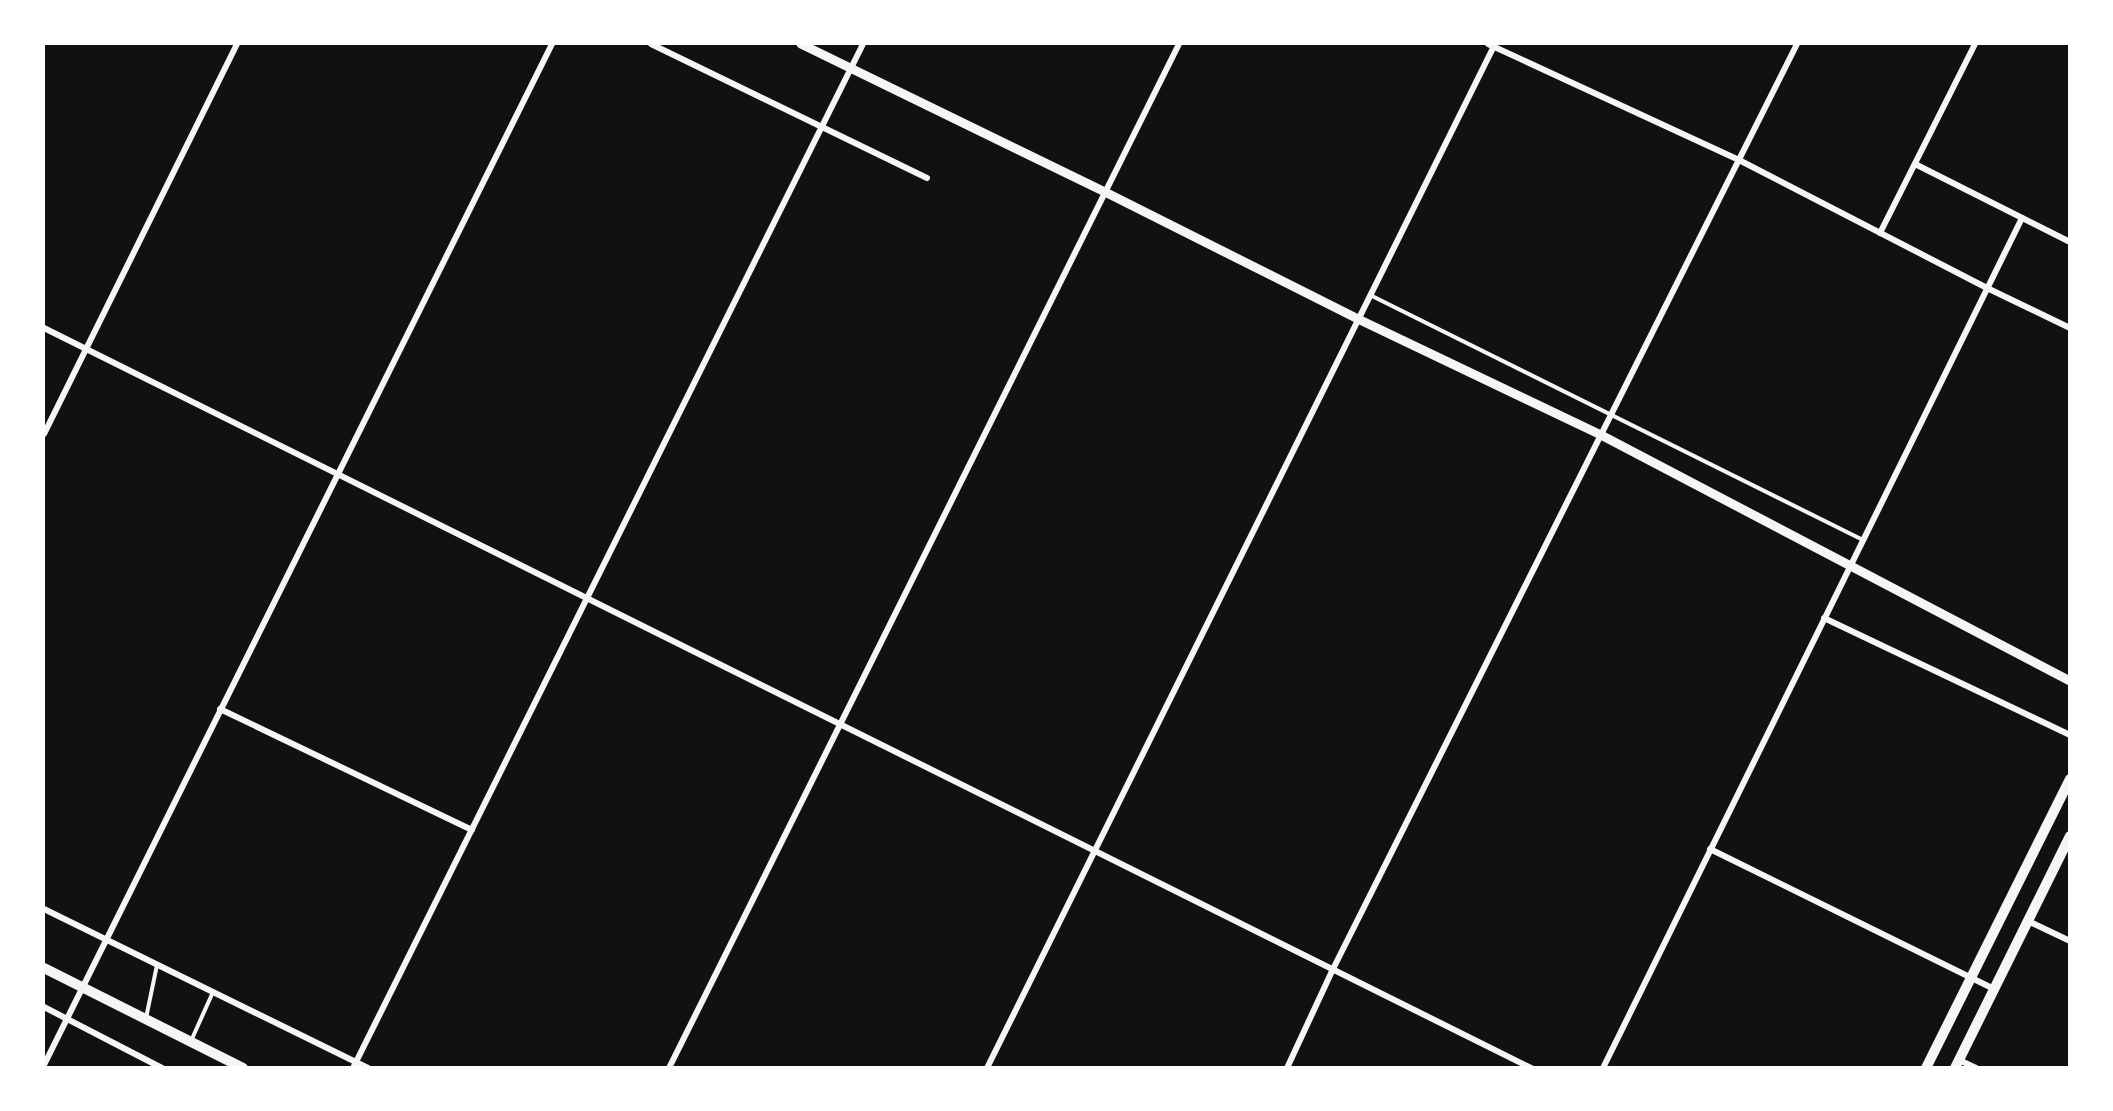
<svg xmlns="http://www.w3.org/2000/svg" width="2113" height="1111" viewBox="0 0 2113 1111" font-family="Overpass,sans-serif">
	<rect width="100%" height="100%" fill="#111"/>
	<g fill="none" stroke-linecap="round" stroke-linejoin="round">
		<g stroke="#f5f5f5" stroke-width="4">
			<polyline points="1370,295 1863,540"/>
			<polyline points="146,1018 157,965"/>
			<polyline points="191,1041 213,992"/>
		</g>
		<g stroke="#f5f5f5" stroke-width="6">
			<polyline points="651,44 927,178"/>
			<polyline points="1488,44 1739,160 1987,288 2070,328"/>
			<polyline points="1915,164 2070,242"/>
			<polyline points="1880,233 1975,44"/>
			<polyline points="44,328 1531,1068"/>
			<polyline points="44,434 237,44"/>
			<polyline points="1824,618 2070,735"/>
			<polyline points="220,709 472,830"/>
			<polyline points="1710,849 1994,989"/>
			<polyline points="44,909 368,1068"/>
			<polyline points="2028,921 2070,941"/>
			<polyline points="44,1007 162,1068"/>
			<polyline points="1959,1060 1976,1068"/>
			<polyline points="44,1065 552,44"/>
			<polyline points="353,1068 863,44"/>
			<polyline points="669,1068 1179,44"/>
			<polyline points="987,1068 1495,44"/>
			<polyline points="1287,1068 1333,969 1797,44"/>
			<polyline points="1603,1068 2022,218"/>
		</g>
		<polyline stroke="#f5f5f5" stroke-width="9" points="801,44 1105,192 1358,319 1601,435 2070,681"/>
		<g stroke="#f5f5f5" stroke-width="10">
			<polyline points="44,968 243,1068"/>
			<polyline points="1926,1068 2070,779"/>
			<polyline points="1955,1068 2070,836"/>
		</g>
	</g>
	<rect width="2113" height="1111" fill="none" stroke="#ffffff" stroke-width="90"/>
</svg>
